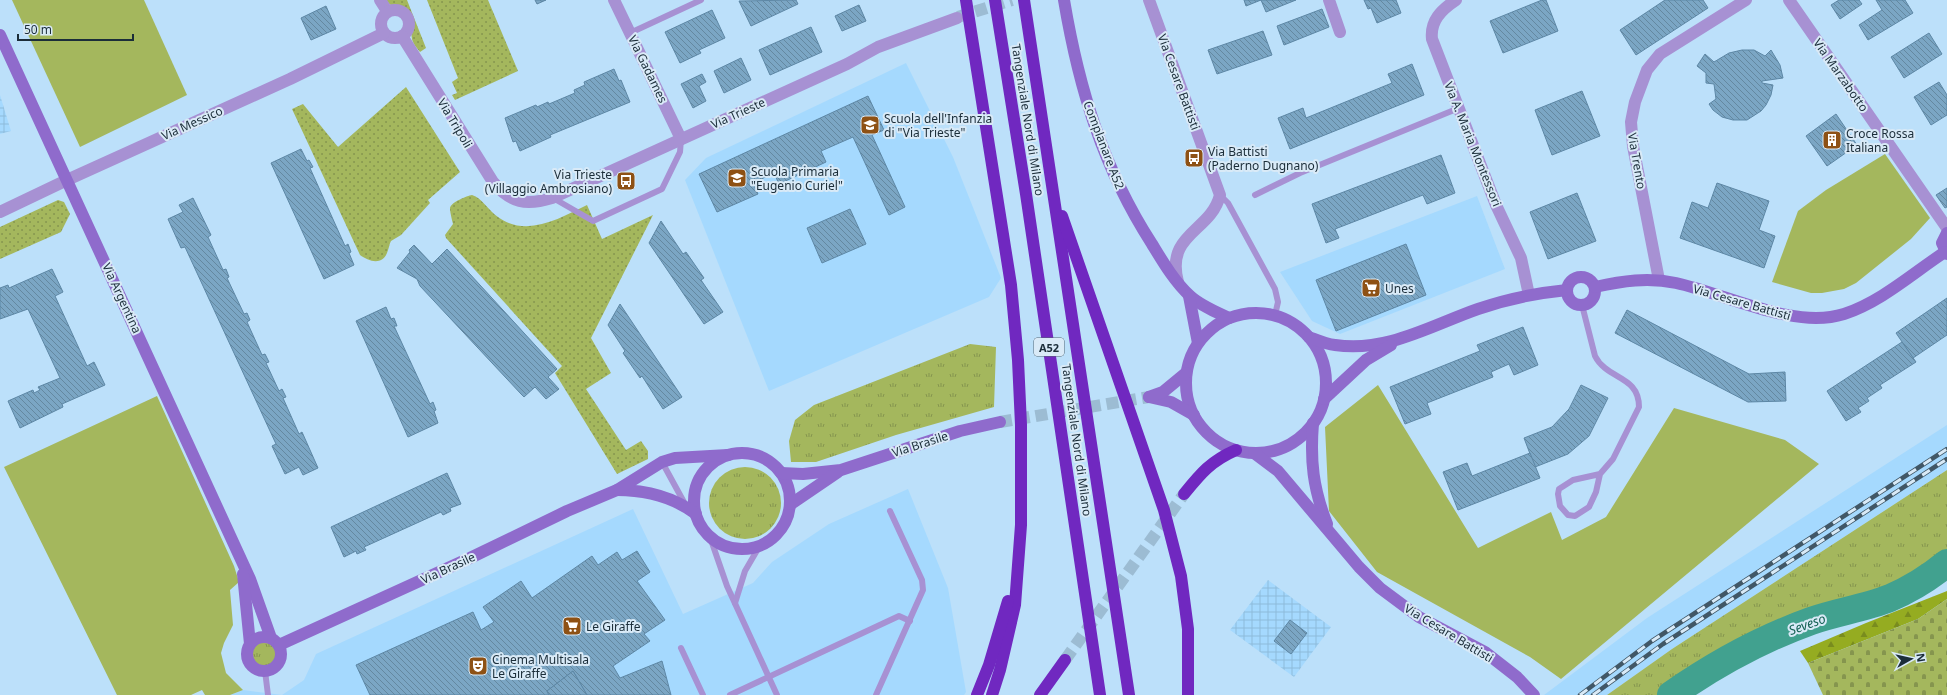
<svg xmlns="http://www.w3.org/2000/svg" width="1947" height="695" viewBox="0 0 1947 695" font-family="'Noto Sans',sans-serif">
	<defs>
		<pattern id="industrial-grid" width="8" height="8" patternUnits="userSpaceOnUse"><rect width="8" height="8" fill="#a5d9fe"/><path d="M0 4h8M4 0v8" fill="none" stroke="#8dbbda"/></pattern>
		<pattern id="grass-tufts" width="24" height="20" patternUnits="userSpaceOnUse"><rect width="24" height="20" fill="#a4b75d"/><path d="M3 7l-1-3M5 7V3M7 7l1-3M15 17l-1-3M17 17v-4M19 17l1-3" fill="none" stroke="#85954e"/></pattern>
		<pattern id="forest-firs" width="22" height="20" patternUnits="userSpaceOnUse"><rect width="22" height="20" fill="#95ac21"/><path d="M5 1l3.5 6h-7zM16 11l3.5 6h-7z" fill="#798c1e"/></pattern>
		<pattern id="cemetery-stones" width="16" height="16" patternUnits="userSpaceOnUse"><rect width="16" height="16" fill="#a4b75d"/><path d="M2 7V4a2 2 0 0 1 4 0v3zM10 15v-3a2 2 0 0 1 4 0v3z" fill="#85954e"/></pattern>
		<pattern id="garden-dots" width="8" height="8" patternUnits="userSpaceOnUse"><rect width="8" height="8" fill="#a4b75d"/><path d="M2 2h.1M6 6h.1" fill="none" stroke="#85954e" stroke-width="1.8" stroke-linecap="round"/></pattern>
		<pattern id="building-back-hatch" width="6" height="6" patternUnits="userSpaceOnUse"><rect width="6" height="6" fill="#7ba6c4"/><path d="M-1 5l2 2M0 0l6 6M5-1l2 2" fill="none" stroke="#6488a0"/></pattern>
	</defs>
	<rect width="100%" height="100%" fill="#bce0fa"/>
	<g fill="#a5d9fe">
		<polygon points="906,63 953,157 1001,278 989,297 769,391 685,180 706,158"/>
		<polygon points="1477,196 1505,269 1340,334 1312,321 1280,272"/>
		<polygon points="1947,425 1947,470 1672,649 1607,695 1544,695 1647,618"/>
		<polygon points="908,489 948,588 966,692 964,695 230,695 243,690 282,695 304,680 316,654 633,509 683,614 753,583 772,562 829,524"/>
	</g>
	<g fill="url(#industrial-grid)">
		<polygon points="0,95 11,131 0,134"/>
		<polygon points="1268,580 1331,627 1294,677 1230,630"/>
	</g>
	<g fill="url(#grass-tufts)">
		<polygon points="970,344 996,347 994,407 896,435 816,462 791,462 789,441 795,420 814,405"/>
		<circle cx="745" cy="503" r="36"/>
		<polygon points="1947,470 1947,552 1887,590 1820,611 1760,634 1660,695 1607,695 1672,649"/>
		<circle cx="265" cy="653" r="13"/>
	</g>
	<polygon fill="url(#forest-firs)" points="1947,591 1947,599 1918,619 1808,663 1800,651 1866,623"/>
	<polygon fill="url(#cemetery-stones)" points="1947,599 1947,695 1823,695 1808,663 1918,619"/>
	<g fill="#a4b75d">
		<polygon points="12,0 144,0 187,95 80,147"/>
		<polygon points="1885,154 1930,218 1911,239 1856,283 1844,289 1822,293 1811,293 1772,282 1798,211 1826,190"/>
		<polygon points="1378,385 1478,548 1551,512 1562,540 1606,517 1674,408 1785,440 1819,464 1561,679 1530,657 1377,572 1329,511 1325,427"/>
		<polygon points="157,396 234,566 239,582 230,590 233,625 224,643 221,653 226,673 243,690 230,695 205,695 202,690 191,695 117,695 4,467"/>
	</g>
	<g fill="url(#garden-dots)">
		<path d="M 386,0 L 407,0 L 426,48 L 420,52 C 417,48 413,44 412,39 C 410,30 415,24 409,15 C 403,6 391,9 386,0 Z"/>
		<polygon points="427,0 488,0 518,71 455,100 452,95 457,93 452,82 458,78"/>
		<path d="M 406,87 L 460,172 L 428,200 L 430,203 L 401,235 L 391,241 C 389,245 389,248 387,253 C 382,266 368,261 360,255 L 292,109 L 303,104 L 338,147 Z"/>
		<path d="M 472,195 C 482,198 489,211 498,217 C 527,238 560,218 587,205 L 602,239 L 653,215 L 591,338 L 611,373 L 586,389 L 626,450 L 641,441 L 648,451 L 648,459 L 617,474 L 555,373 L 562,366 L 446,238 L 445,235 L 453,224 C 452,220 450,212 450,208 C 451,202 467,196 472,195 Z"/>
		<polygon points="58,200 64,202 70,214 61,232 0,259 0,227"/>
	</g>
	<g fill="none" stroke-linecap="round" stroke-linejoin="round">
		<path stroke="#41a18f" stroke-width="28" d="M 1671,695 C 1714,665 1761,639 1811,621 C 1837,612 1865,608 1890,598 C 1911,589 1930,577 1947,563"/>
	</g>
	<g fill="url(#building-back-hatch)" stroke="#5d87a5">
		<polygon points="535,0 546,0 537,4"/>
		<polygon points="796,0 798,4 751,26 739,1"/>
		<polygon points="1244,0 1296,0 1266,12 1261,0 1246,6"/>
		<polygon points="1364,0 1396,0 1401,13 1377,23 1371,8 1368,9"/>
		<polygon points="1542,0 1546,0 1558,31 1503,53 1490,21"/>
		<polygon points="1665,0 1703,0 1708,8 1636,55 1620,30"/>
		<polygon points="1839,0 1859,0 1862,4 1840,19 1831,5"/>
		<polygon points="1876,0 1905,0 1913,13 1868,40 1859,25 1882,10"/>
		<polygon points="859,5 866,21 842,31 835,16"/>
		<polygon points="326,6 336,29 311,40 301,18"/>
		<polygon points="1322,9 1329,27 1284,45 1277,26"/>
		<polygon points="712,10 725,38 699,50 701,53 680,63 665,32"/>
		<polygon points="811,27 822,52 770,75 759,50"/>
		<polygon points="1263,31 1272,55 1217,74 1208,50"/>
		<polygon points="1929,33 1942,54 1904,78 1891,57"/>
		<polygon points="1742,50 1754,50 1765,56 1771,50 1780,65 1783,78 1762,81 1762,83 1773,85 1771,95 1766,105 1761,111 1747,120 1733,120 1722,117 1713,110 1709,104 1716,99 1714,84 1706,83 1706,73 1697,66 1705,54 1714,62 1729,53"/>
		<polygon points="741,58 751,80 724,93 714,71"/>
		<polygon points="1412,64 1424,95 1290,149 1278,118 1303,108 1306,118 1392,83 1388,74"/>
		<polygon points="614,69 619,81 621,80 630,102 550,135 551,137 520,151 516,141 513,142 505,118 536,105 537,107 548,102 549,104 575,93 574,90 585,85 584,82"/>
		<polygon points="702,74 706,82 699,86 706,101 693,108 681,84"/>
		<polygon points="1939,82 1947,95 1947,115 1931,125 1914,97"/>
		<polygon points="1582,91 1600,136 1552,155 1535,110"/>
		<polygon points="868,96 884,130 872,135 905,207 889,215 853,137 821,151 826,162 779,184 774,173 753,183 758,194 717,212 699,174"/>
		<polygon points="1836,114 1857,145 1827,166 1806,136"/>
		<polygon points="301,149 307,161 309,160 313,167 310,168 345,246 348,244 351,252 349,253 354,265 324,279 271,163"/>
		<polygon points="1441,155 1455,193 1427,204 1423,195 1335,229 1339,238 1326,243 1312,204"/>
		<polygon points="1717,183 1769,201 1759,230 1775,236 1764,268 1680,238 1692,202 1708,208"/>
		<polygon points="1947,188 1947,207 1945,208 1936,195"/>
		<polygon points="1577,193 1596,241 1548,259 1530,212"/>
		<polygon points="193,198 211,235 208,237 223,270 226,269 229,277 227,278 244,314 247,313 250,320 247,322 262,355 265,354 269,362 266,363 279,391 282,389 286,397 283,398 299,434 302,432 318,468 303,475 299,467 285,474 272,446 276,444 185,247 181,248 168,219 183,212 179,205"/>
		<polygon points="850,209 866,244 822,263 807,228"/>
		<polygon points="661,221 683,254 686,252 704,278 701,280 723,312 704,324 649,243"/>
		<polygon points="1406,244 1426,295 1336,331 1316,280"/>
		<polygon points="414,245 432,264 447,249 557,369 548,377 559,389 546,399 535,387 524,397 521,394 420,286 417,279 397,268 410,252 409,250"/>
		<polygon points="52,269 63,292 55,296 87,366 94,362 105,385 62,404 63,407 20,428 8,401 33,390 34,393 40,390 38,387 60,378 28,309 0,319 0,288 8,285 9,288"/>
		<polygon points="1947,298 1947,335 1913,358 1896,333"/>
		<polygon points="620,304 682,397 663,409 642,376 640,378 623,353 625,351 608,325"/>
		<polygon points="386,307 391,319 394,318 397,326 394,326 430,404 433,402 436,410 434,411 438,423 408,437 356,321"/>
		<polygon points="1627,310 1749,374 1785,372 1786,401 1748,402 1615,333"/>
		<polygon points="1523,327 1538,365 1514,375 1509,364 1491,372 1493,377 1427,403 1431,414 1405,424 1390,387 1480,351 1477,345"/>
		<polygon points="1902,342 1916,362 1880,385 1882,388 1867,398 1869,401 1858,408 1861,412 1846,421 1827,391"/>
		<polygon points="1581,385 1608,398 1589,436 1568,454 1535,467 1524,438 1552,427 1569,409"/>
		<polygon points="1530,453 1540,478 1458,510 1443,472 1467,463 1472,476"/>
		<polygon points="447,473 461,504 450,508 451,511 443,515 441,512 364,547 366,550 357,554 356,551 344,557 331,527"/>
		<polygon points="637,551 650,572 637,581 665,620 644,634 650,641 613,666 620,678 662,661 671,695 587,695 573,671 547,691 549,695 370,695 356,665 473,612 481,630 494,622 483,607 521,581 532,598 592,556 598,565 617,552 622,560"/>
		<polygon points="1290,620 1307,633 1291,654 1274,641"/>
		<polygon points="573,671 587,695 549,695 547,691"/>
	</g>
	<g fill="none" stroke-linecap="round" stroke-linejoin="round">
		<polyline stroke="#9cbcd3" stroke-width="12" stroke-dasharray="12 6" stroke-linecap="butt" points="958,17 1012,0"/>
		<polyline stroke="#9cbcd3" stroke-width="12" stroke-dasharray="12 6" stroke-linecap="butt" points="1000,422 1149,397"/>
		<polyline stroke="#9cbcd3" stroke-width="12" stroke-dasharray="12 6" stroke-linecap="butt" points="1065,660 1184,494"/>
		<g stroke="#a791d3" stroke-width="6">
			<polyline points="630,33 701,0"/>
			<polyline points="1220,195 1228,203 1275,289 1278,302 1275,315"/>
			<polyline points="1255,195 1300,173 1459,108"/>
			<polyline points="553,198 593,221 662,189 680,152 681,139"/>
			<path d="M 1582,305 L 1595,356 C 1607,380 1639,375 1639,407 L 1613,459 L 1600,474 L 1596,492 L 1589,507 L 1575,516 L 1568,515 L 1560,506 L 1558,494 L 1559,489 L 1573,480 L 1600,474"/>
			<polyline points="662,462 685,504"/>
			<polyline points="710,537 727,586 777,695"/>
			<polyline points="735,603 745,571 759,547"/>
			<polyline points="681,648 703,695"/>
			<polyline points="265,671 268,695"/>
			<polyline points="730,695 899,616 910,621"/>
			<polyline points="876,695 923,590 922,580 890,511"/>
		</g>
		<g stroke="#a791d3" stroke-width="12">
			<polyline points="380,0 387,11"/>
			<polyline points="614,0 681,139"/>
			<path d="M 1149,0 L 1220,195 C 1211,232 1165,233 1178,282"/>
			<polyline points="1329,0 1340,32"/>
			<path d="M 1456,0 C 1441,10 1430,21 1432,39 L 1496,205 L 1521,258 L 1529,295"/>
			<polyline points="1789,0 1947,228"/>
			<circle cx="395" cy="24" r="14"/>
			<path d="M 402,36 L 493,182 C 511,203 526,206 552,198 L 847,64 L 878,47 L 957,18"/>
			<polyline points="0,212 67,180 290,79 384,33"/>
			<polyline points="1659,280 1633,146 1631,122 1635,102 1647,70 1660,54 1746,0"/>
		</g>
		<g stroke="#8f6bcc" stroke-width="12">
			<path d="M 1064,0 C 1079,89 1103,168 1152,244 C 1163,262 1174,281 1190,296 C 1201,306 1216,312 1229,318"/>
			<polyline points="0,35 250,579 271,638"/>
			<polyline points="1947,233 1942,243 1947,254"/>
			<circle cx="1581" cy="291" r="14"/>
			<path d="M 1595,287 C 1622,281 1648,277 1676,283 C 1727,294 1794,330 1844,314 C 1881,302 1913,273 1945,252"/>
			<polyline points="1189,296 1198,343"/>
			<circle cx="1256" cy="383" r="70"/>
			<path d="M 1309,337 C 1317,340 1326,344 1335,345 C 1386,353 1432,325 1478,309 C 1507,299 1537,293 1567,290"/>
			<polyline points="1149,397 1171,402 1194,415"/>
			<polyline points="1149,397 1163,392 1186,373"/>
			<polyline points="1324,399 1366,360 1391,345"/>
			<path d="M 1313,423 C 1310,461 1313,488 1327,524"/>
			<circle cx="742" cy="501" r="48"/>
			<polyline points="1254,453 1278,471 1359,567 1380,588 1419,617 1485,652 1517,677 1534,695"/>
			<polyline points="781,473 803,474 841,470 960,431 1000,422"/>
			<path d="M 617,490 C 646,490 672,496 696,514"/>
			<polyline points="791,504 838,472"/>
			<polyline points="243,574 250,644"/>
			<circle cx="264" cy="654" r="17"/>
			<polyline points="279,645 470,558 567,511 617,490 662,462 675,458 728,455"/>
		</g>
		<g stroke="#7028c0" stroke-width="12">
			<polyline points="966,0 1011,285 1018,360 1021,425 1021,525 1015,605 1000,670 992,695"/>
			<polyline points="995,0 1026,194 1100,695"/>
			<polyline points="1024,0 1129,695"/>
			<polyline points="1062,216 1164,510 1181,576 1188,629 1188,695"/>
			<path d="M 1184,494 C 1201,473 1211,461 1236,450"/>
			<polyline points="977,695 989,665 1008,601"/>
			<polyline points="1040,695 1065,660"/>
		</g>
		<defs>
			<g id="rail">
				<polyline points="1580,695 1652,641 1947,449"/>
				<polyline points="1593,695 1663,644 1947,459"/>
			</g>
		</defs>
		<use href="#rail" stroke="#415766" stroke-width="4.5"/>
		<use href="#rail" stroke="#d9eaf7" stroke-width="3" stroke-dasharray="9" stroke-linecap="butt"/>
	</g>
	<defs>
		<symbol id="school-square" viewBox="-11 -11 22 22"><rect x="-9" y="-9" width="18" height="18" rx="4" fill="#8e5114" stroke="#d9eaf7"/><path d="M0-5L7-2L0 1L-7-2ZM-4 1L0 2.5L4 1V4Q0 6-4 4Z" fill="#fff"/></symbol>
		<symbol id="building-square" viewBox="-11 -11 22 22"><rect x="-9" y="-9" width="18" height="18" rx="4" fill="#8e5114" stroke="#d9eaf7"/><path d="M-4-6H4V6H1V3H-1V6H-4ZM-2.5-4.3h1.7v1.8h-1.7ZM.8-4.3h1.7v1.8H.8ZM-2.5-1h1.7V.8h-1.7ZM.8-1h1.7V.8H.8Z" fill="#fff"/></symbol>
		<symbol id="bus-square" viewBox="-11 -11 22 22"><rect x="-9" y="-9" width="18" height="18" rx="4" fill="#8e5114" stroke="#d9eaf7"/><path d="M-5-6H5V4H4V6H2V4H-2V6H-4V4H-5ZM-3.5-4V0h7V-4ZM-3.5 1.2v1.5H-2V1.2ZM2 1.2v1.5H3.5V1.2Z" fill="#fff"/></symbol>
		<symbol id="supermarket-square" viewBox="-11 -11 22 22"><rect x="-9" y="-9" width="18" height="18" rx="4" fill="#8e5114" stroke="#d9eaf7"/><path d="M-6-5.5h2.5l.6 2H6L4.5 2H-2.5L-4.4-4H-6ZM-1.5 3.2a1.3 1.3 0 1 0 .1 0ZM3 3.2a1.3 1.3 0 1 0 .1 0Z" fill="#fff"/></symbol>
		<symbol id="theatre-square" viewBox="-11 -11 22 22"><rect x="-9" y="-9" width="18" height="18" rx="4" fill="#8e5114" stroke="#d9eaf7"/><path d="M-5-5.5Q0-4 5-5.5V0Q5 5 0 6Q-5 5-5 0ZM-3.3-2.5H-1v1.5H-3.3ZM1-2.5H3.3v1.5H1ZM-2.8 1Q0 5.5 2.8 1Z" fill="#fff"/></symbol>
	</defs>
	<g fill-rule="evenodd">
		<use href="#school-square" x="859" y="114" width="22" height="22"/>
		<use href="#building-square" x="1821" y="129" width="22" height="22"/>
		<use href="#bus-square" x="1183" y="147" width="22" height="22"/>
		<use href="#school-square" x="726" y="167" width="22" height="22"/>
		<use href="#bus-square" x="615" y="170" width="22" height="22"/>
		<use href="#supermarket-square" x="1360" y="277" width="22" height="22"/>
		<use href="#supermarket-square" x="561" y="615" width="22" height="22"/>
		<use href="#theatre-square" x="467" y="655" width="22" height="22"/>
	</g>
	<g text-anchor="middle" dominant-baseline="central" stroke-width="4" stroke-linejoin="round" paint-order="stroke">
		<rect fill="#d9eaf7" stroke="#546672" stroke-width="1" x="1034" y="338" width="30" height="18" rx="3"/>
		<g font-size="11" font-weight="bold" fill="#1b2d39">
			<text x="1049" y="347">A52</text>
		</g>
		<g font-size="12" fill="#1b2d39" stroke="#d9eaf7">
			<text transform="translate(648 69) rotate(64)">Via Gadames</text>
			<text transform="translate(1841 75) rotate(55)">Via Marzabotto</text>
			<text transform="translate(1179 82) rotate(70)">Via Cesare Battisti</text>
			<text transform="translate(738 113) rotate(-24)">Via Trieste</text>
			<text transform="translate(1028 120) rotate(81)">Tangenziale Nord di Milano</text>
			<text transform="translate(192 123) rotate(-24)">Via Messico</text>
			<text transform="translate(455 123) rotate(59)">Via Tripoli</text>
			<text transform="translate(1473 144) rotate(68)">Via A. Maria Montessori</text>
			<text transform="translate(1104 145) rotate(69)">Complanare A52</text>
			<text transform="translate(1637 161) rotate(80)">Via Trento</text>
			<text transform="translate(122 298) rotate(65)">Via Argentina</text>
			<text transform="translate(1742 302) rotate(16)">Via Cesare Battisti</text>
			<text transform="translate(1077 440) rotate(82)">Tangenziale Nord di Milano</text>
			<text transform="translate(920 444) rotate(-18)">Via Brasile</text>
			<text transform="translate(448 568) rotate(-25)">Via Brasile</text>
			<text transform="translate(1449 633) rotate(31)">Via Cesare Battisti</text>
		</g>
		<g font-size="12" fill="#1b2d39" stroke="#d9eaf7" text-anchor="start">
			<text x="884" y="118">Scuola dell'Infanzia<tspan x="884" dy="14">di "Via Trieste"</tspan></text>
			<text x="1846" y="133">Croce Rossa<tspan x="1846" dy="14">Italiana</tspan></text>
			<text x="1208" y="151">Via Battisti<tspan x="1208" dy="14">(Paderno Dugnano)</tspan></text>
			<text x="751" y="171">Scuola Primaria<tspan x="751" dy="14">"Eugenio Curiel"</tspan></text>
			<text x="612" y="174" text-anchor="end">Via Trieste<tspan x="612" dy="14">(Villaggio Ambrosiano)</tspan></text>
			<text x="1385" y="288">Unes</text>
			<text x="586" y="626">Le Giraffe</text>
			<text x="492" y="659">Cinema Multisala<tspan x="492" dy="14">Le Giraffe</tspan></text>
		</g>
		<g font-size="13" font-style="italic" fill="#156255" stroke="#d9eaf7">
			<text transform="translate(1807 624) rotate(-20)">Seveso</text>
		</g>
	</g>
	<g transform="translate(1911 659) rotate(82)" stroke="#d9eaf7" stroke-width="3" paint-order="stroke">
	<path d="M0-3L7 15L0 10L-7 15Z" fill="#1b2d39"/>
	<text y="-6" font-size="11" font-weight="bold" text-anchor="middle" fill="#1b2d39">N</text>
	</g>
	<path d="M18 34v6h115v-6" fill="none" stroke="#1b2d39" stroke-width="2"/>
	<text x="24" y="34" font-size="12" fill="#1b2d39" stroke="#d9eaf7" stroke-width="3" paint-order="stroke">50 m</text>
</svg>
